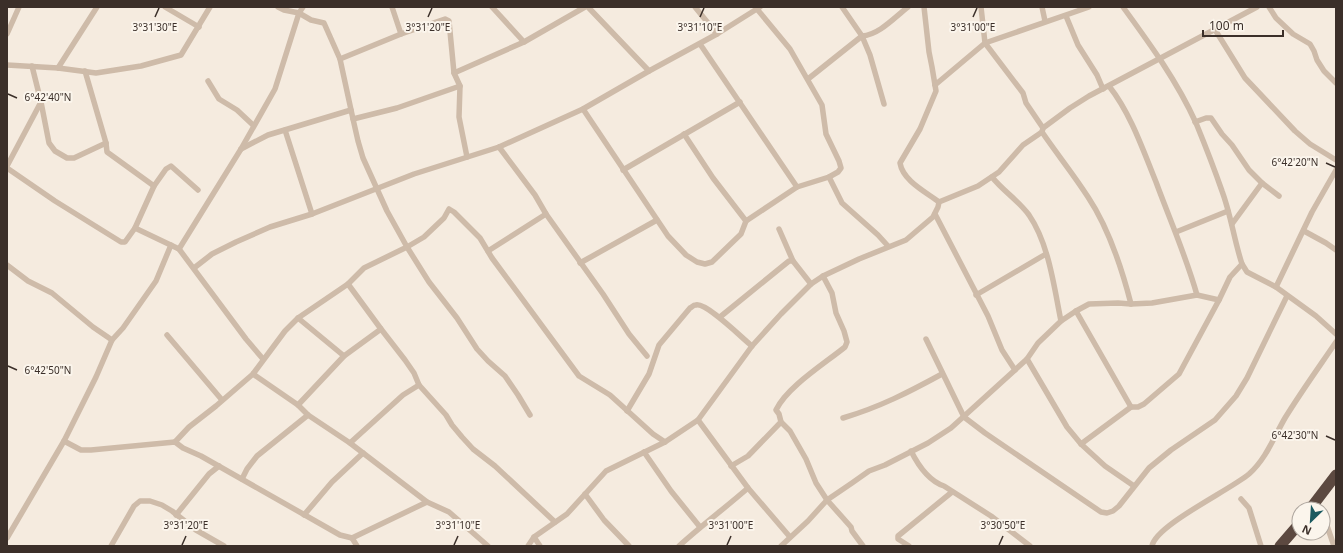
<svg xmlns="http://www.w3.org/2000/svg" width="1343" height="553" viewBox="0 0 1343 553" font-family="'Noto Sans',sans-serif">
	<rect width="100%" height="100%" fill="#f5ebdf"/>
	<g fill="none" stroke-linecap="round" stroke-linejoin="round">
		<g stroke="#cebba9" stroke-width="5.5">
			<polyline points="165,7 199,27"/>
			<polyline points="278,7 284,10 299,13 311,20 324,23 340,59 401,34 445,19 449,21 454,73 460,86 459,117 467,157"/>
			<polyline points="392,7 401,34"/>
			<polyline points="492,7 524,42 585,7"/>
			<polyline points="588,7 649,71"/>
			<polyline points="695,7 717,34"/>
			<polyline points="842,7 862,36 870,55 884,104"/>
			<path d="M 924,7 L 929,52 L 932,67 L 936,91 L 920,129 L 900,163 C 903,181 926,192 939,202"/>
			<polyline points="981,7 985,43 1023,93 1026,103 1043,128"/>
			<polyline points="1042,7 1045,21"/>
			<polyline points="1269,7 1276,18 1293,34 1310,44 1314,51 1317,60 1324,71 1336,83"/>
			<polyline points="1066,16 1078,45 1097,75 1103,89"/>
			<polyline points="1214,28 1245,78 1295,131 1310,144 1336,160"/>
			<polyline points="7,34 19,7"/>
			<polyline points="700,44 797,187"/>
			<polyline points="340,59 353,119 397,108 460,86"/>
			<polyline points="7,65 58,68 96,73 141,66 181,55 210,7"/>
			<polyline points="32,66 41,102 49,143 55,151 67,158 74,158 106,143"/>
			<polyline points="58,68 97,7"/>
			<polyline points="85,71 106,143 107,152 154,186 166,169 171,166 198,190"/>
			<polyline points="454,73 524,42"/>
			<path d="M 808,79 L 862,36 C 879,35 895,17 908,7"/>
			<polyline points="208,81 219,99 237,110 253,125"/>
			<polyline points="935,85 985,43 1089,7"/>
			<path d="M 1109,86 C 1131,114 1143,150 1156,182 C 1170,220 1186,256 1197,295"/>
			<polyline points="583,109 668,236 686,255 697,262 705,264 712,262 741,234 746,221 797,187 829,177 838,172 841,168 839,161 826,134 822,105 790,49 757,9"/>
			<polyline points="353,119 358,141 363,158 387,211 407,247 429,282 457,318 477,349 488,361 505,376 518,395 530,415"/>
			<polyline points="1195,122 1206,118 1211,118 1222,134 1232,145 1249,170 1262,183 1279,196"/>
			<polyline points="285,130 312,214"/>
			<path d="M 1042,132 C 1057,154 1074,175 1088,197 C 1108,227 1122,269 1131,304"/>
			<polyline points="684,134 713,178 746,221"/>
			<polyline points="499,147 535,195 546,214 603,294 629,334 647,356"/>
			<polyline points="241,149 268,135 351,110"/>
			<polyline points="7,166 41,102"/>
			<polyline points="7,168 55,201 121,242 125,242 135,228 154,186"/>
			<polyline points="623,170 740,102"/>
			<polyline points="829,177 842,203 878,235 888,246"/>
			<path d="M 992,177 C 1003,191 1018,200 1029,215 C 1049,244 1054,287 1061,321"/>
			<polyline points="935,214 988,316 1002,350 1015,370"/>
			<polyline points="1232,224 1262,183"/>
			<polyline points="135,228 179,249 246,339 263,359"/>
			<polyline points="779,229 793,261"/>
			<polyline points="1304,231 1326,243 1336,250"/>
			<polyline points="1176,232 1228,211"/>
			<polyline points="179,249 241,149 275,89 299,13 303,7"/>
			<polyline points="488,251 546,214"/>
			<polyline points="580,263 657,220"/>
			<polyline points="1242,264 1247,272 1276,287 1316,316 1336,334"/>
			<polyline points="7,265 28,281 52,293 93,327 112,340"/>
			<polyline points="194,268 212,254 236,242 270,227 312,214 414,174 499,147 583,109 649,71 717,34 760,7"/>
			<path d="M 823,276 L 832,293 L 836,313 L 844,331 L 847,342 L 845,347 C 824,364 787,387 776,410 L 779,414 L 781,422 L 790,431 L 806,459 L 816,483 L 827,500 L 851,527 L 852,531 L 863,546"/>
			<polyline points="348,284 381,329 405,360 414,373 419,385 446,415 452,425 462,437 473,449 495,466 555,522"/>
			<polyline points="1276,287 1312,212 1336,170"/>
			<polyline points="976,295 1046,254"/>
			<polyline points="1076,311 1131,407"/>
			<polyline points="720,317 789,261 793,261 811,284"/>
			<polyline points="298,318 344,356"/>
			<polyline points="167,335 222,400"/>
			<polyline points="926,339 964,417 985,433 1101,512 1107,513 1113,511 1119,506 1149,468 1171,450 1215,420 1236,396 1247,378 1287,296"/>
			<polyline points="1027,359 1067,427 1081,444 1105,466 1134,486"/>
			<polyline points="253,374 298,405 308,415 350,443 427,502 449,512 488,546"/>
			<polyline points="298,405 344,356 381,329"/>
			<path d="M 627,411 L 649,374 L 659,345 L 690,308 C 692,307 693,305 696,305 C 706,302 743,339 752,346"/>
			<path d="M 843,418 C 880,407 909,392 942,374"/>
			<polyline points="698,420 748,488 790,537"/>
			<polyline points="64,441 81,450 91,450 175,442 183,448 201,456 340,535 352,538 427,502"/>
			<polyline points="175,442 189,427 216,406 253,374 285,331 298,318 348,284 364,268 407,247 424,237 444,218 449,209 454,212 480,238 492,258 579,376 610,395 653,434 665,442"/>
			<polyline points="350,443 403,395 419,385"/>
			<path d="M 1081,444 L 1131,407 L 1138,407 L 1144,404 L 1179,374 L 1219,300 L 1230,277 L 1242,264 C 1234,240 1231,215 1222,191 C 1214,168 1205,145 1196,123 C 1177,81 1150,44 1123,7"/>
			<path d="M 911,451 C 918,465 929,481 944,486 L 991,516 L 1030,546"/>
			<polyline points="644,452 671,491 700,527"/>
			<polyline points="731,466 748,456 781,422"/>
			<polyline points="242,479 247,469 257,456 308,415"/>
			<polyline points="585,494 604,520 629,546"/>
			<polyline points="1241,499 1249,508 1261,546"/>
			<polyline points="176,515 209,474 219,466"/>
			<polyline points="304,515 332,482 363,453"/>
			<polyline points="1323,518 1325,520 1334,546"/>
			<polyline points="534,537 540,546"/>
			<polyline points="7,538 64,441 96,377 112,340 123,328 156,281 171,245"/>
			<polyline points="352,538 357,546"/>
			<polyline points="111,546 134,506 140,501 150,501 162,505 172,511 196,530 224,546"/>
			<polyline points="528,546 534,537 567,514 606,471 665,442 698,420 752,346 781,314 811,284 823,276 859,259 906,240 933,217 938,207 939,202 978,186 999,172 1023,145 1042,132 1043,128 1070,108 1089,96 1257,7"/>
			<path d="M 679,546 C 701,526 725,508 748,488"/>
			<polyline points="781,546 808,521 827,500 852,483 869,471 885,465 928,443 951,428 1027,359 1038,343 1061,321 1076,311 1089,304 1118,303 1131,304 1152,303 1197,295 1219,300"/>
			<polyline points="909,546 898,539 898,536 952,492"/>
			<path d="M 1152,546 C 1156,525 1230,490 1249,474 C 1266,459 1274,437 1285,418 C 1301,392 1319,367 1336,342"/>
		</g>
		<g stroke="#5c4940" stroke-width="11">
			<polyline points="1310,509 1336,475"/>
			<polyline points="1280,546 1299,524"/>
		</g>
	</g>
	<path fill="none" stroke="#3b2f29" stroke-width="1.5" d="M 155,17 L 159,8M 428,17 L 432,8M 700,17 L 704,8M 973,17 L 977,8M 8,94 L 17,98M 1326,163 L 1335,167M 8,366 L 17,370M 1326,436 L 1335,440M 182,545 L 186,536M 454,545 L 458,536M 727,545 L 731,536M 999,545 L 1003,536"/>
	<g font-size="10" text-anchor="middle" fill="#3b2f29" stroke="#fbf5ec" stroke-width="4" stroke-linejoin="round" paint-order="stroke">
		<text x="155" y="31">3°31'30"E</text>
		<text x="428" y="31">3°31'20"E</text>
		<text x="700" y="31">3°31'10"E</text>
		<text x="973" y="31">3°31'00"E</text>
		<text x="48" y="101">6°42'40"N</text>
		<text x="1295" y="166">6°42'20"N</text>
		<text x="48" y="374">6°42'50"N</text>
		<text x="1295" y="439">6°42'30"N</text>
		<text x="186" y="529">3°31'20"E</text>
		<text x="458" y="529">3°31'10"E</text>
		<text x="731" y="529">3°31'00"E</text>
		<text x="1003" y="529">3°30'50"E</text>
	</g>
	<rect width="1343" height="553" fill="none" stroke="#3b2f29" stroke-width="16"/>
	<g transform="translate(1311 521) rotate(205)"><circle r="19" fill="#fbf5ec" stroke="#aea69e"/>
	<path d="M0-3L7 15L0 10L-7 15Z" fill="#1b5a60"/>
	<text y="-6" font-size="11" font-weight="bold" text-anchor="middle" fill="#3b2f29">N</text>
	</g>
	<path d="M1203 30v6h80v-6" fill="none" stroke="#3b2f29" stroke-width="2"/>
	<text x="1209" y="30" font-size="12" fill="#3b2f29" stroke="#fbf5ec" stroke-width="3" paint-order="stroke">100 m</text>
</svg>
